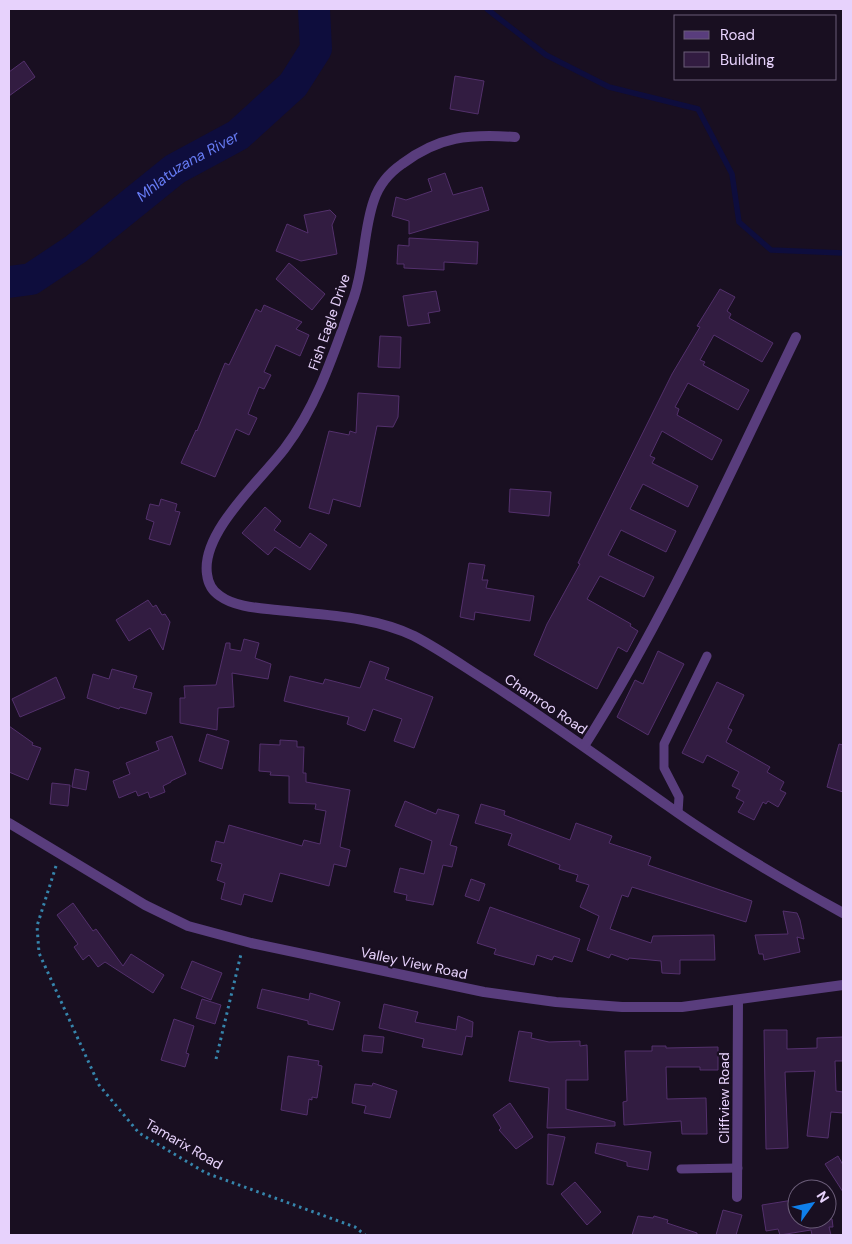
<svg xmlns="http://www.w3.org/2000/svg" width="852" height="1244" viewBox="0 0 852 1244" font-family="'DM Sans',sans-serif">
	<rect width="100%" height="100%" fill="#190f21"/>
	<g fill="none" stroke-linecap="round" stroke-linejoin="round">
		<polyline stroke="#0e0d3d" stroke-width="5.5" points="487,9 546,55 609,87 698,109 732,174 739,222 771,250 843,253"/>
		<path stroke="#0e0d3d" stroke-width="32" id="s1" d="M 9,282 L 31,279 L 76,249 L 175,169 L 238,135 L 293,85 L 316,49 L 314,9"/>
	</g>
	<g fill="#321c41" stroke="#53306c">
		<polygon points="24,61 35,77 9,96 9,72"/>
		<polygon points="455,76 484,81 478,114 450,109"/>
		<polygon points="445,173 453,195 482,187 489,210 409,234 409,221 392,216 396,197 406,200 432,191 428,179"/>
		<polygon points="330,210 336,216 332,225 337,254 301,261 276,251 287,224 308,233 304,215"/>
		<polygon points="409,238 478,242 477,264 444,262 444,270 404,268 404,264 397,264 398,245 409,246"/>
		<polygon points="289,263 325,294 312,310 276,279"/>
		<polygon points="720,289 735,297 727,311 731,314 729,318 773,343 762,362 714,335 700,360 705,362 703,365 749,390 738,410 688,383 675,407 679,409 677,415 722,440 712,460 662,431 650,456 655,458 652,463 698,486 688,507 643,484 630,509 676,531 666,552 621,530 608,555 654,577 644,597 600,576 587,599 631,624 630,626 638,631 627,652 618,647 597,689 534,655 547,624 580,564 578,563 672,374 700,327 697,326"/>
		<polygon points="436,291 440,311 428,313 430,323 408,326 403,296"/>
		<polygon points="264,305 302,322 296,329 309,335 300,356 276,345 264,372 271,375 264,389 259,387 248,414 257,418 249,435 236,429 215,477 181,463 196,430 197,431 225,363 229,365 256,309 261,312"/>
		<polygon points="380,336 401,337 400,368 378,367"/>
		<polygon points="358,393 399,396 398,417 393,427 377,426 360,507 333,499 329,514 309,508 329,431 349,435 350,431 356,433"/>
		<polygon points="510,489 551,492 549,516 509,512"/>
		<polygon points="161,499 177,504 175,511 180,512 170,545 149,539 154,522 146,519 150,504 159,506"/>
		<polygon points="265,507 281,521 274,530 300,548 310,533 327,545 310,570 275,547 268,555 242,533"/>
		<polygon points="469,563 485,565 482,580 488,580 486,588 534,596 530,621 475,612 474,620 460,617"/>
		<polygon points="148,600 153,607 156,605 162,615 165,614 170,622 163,650 150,628 129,641 116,620"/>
		<polygon points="244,639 259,643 255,658 271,664 268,679 232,673 234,707 218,708 217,730 180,723 180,698 185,698 184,686 216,685 226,643 230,643 230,649 241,651"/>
		<polygon points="658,651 684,664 648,735 617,717 635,680 643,684"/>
		<polygon points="370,661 389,668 385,679 433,697 414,748 394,741 402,719 373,709 365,731 347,724 349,717 284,701 290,676 323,684 325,679 360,688"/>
		<polygon points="112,669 137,676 133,688 152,693 146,714 120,707 119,709 87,698 93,674 109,679"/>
		<polygon points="56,677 65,698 20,717 12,699"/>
		<polygon points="717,682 744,695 728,728 732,730 726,742 770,767 767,772 784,782 780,790 786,793 778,807 768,801 766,804 763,802 754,820 738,812 744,802 736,798 740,790 732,786 739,772 707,755 703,763 682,753"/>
		<polygon points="9,726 33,743 32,745 41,748 28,780 9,772"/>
		<polygon points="207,734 229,741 222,769 199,761"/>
		<polygon points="172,736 186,774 171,781 171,782 163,786 165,792 150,798 148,792 138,796 136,791 119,798 113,781 130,774 126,763 159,750 156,742"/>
		<polygon points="280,740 297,741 297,747 304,747 303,773 306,773 306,782 350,790 340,847 350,850 346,867 334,864 329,886 280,873 272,902 244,894 241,905 221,899 225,883 217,880 222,864 211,861 216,841 224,843 229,825 302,846 304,840 320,844 326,811 315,809 316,804 289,803 289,776 270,775 271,772 259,771 260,744 280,745"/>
		<polygon points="839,744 843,745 843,792 827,787"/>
		<polygon points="75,769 89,772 86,790 72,787"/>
		<polygon points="52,783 70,785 68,806 50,804"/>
		<polygon points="405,801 436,814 438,809 459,815 450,845 457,847 452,867 443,865 433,905 406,900 407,895 394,892 400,868 424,874 432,841 395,826"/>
		<polygon points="481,804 505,811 504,815 570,840 576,823 612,836 609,843 651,857 648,865 752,901 746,922 632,887 628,897 622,895 610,929 651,943 653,936 714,935 715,960 680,960 680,974 662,973 661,961 629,958 628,960 611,954 609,958 587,950 599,916 580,907 589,885 576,881 578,875 559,869 560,865 508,845 512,834 475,823"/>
		<polygon points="471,879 485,884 479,901 465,896"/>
		<polygon points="73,903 93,931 96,929 123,966 131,954 164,975 153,993 105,962 98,967 89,955 83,960 74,947 78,944 57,915"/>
		<polygon points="490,907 580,939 572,962 554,956 552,960 537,955 534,965 494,954 496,949 477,943"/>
		<polygon points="783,911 797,913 800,920 804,939 797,937 800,952 764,960 763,954 759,954 755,935 788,934"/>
		<polygon points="192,961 222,973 211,1000 181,988"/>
		<polygon points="262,989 309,1000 310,993 340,1002 333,1030 308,1024 308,1021 257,1008"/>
		<polygon points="202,999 221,1005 215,1024 196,1018"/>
		<polygon points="384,1004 418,1012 415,1022 456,1030 458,1016 473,1022 472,1037 466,1036 462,1055 422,1047 424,1039 379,1028"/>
		<polygon points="174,1019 194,1026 186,1053 189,1054 185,1067 161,1060"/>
		<polygon points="764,1030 787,1030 787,1049 817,1048 817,1038 843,1037 843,1061 835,1061 836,1091 843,1092 843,1113 831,1112 828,1138 807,1136 815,1071 785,1072 788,1148 766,1149"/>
		<polygon points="519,1031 532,1033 531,1038 549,1042 580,1041 580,1046 587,1045 588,1080 566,1080 566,1109 615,1122 615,1126 547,1128 549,1088 509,1081"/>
		<polygon points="364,1035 384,1037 382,1053 362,1051"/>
		<polygon points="652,1046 666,1046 666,1048 718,1047 718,1070 700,1070 700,1067 666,1067 667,1099 706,1098 707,1134 682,1134 681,1121 624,1125 623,1102 627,1101 625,1051 652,1051"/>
		<polygon points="288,1056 319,1061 318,1065 322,1066 317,1098 312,1097 312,1100 309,1099 307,1115 281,1110"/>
		<polygon points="373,1083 397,1091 390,1118 364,1113 366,1106 352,1103 355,1084 372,1086"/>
		<polygon points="510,1103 533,1137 516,1149 499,1130 501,1128 493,1115"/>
		<polygon points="548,1134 565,1137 553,1185 547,1184"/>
		<polygon points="597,1143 651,1152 648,1170 627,1166 627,1162 595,1153"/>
		<polygon points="838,1156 843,1165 843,1192 825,1164"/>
		<polygon points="575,1182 601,1212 587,1225 561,1194"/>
		<polygon points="793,1200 796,1219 832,1219 833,1227 829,1227 831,1235 812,1235 811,1230 780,1235 778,1229 766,1231 762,1205"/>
		<polygon points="723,1210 742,1215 736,1235 716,1235"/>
		<polygon points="638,1216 653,1218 654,1216 668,1220 667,1223 697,1233 697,1235 632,1235"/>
	</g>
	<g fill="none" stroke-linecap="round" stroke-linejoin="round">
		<g stroke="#3685ac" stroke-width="3" stroke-dasharray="2.5 4" stroke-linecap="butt">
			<polyline points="56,866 37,926 39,953 99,1085 139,1133 206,1173 355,1227 365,1235"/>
			<polyline points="216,1059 241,954"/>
		</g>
		<g stroke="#593d7d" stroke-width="9">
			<polyline points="678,813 679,797 664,768 664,744 707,656"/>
			<polyline points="681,1169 738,1168"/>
		</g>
		<g stroke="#593d7d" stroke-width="10">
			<path d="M 515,137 C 469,134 439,136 402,164 C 389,173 379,185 374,200 C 363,231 365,265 354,297 C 335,349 319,403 285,448 C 261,480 201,532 207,574 C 208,583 212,591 220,596 C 235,607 259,608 277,610 C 322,615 373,616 414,636 C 439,649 463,666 487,681 C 549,721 608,764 668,806 C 724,846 783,880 843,913"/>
			<path d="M 584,746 C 666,617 729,475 796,337"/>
			<polyline points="9,823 145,905 188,926 251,943 484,992 556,1002 622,1007 682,1007 843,985"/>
			<polyline points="737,1197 738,1000"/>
		</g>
	</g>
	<g text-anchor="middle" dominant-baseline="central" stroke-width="4.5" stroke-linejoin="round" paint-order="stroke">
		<g font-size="14" fill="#e7d2fc" stroke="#190f21">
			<text transform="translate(329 322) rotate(-71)">Fish Eagle Drive</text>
			<text transform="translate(546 704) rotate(34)">Chamroo Road</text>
			<text transform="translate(414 963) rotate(12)">Valley View Road</text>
			<text transform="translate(724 1098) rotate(-90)">Cliffview Road</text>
			<text transform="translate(184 1144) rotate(30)">Tamarix Road</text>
		</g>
		<g font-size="15" font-style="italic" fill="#677cf5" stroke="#190f21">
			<text stroke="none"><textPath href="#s1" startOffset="216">Mhlatuzana River</textPath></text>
		</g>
	</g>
	<rect width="852" height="1244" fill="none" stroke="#e7d2fc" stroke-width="20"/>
	<rect x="674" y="15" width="162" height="65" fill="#190f21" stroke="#6b5d79"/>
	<rect x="684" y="31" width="25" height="8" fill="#593d7d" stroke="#6b5d79"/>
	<text x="720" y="40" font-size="15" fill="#e7d2fc">Road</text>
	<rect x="684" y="52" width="25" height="15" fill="#321c41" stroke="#6b5d79"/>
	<text x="720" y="65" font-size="15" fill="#e7d2fc">Building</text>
	<g transform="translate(812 1204) rotate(57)"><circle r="24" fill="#190f21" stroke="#6b5d79"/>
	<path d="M0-4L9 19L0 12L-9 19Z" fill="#0f7feb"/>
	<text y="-8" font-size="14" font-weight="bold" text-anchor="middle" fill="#e7d2fc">N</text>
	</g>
</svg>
